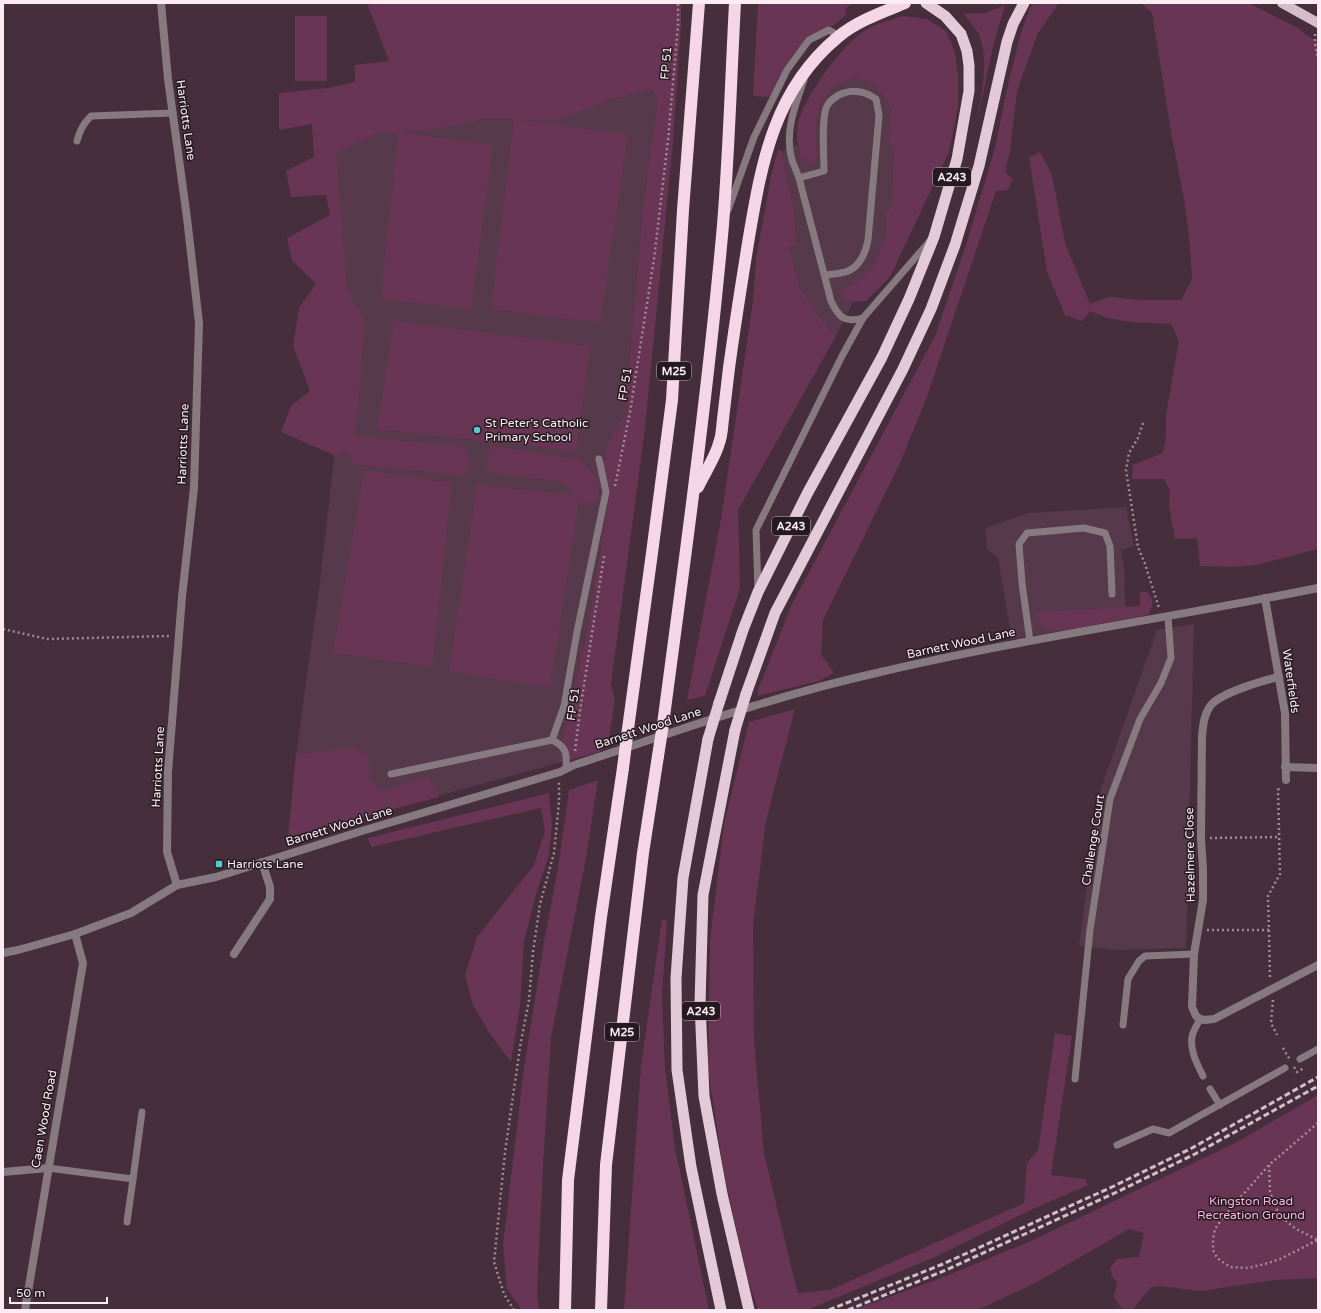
<svg xmlns="http://www.w3.org/2000/svg" width="1321" height="1313" viewBox="0 0 1321 1313" font-family="'Varela Round',sans-serif">
	<rect width="100%" height="100%" fill="#462e3c"/>
	<g fill="#56394a">
		<polygon points="413,70 612,100 651,89 658,97 643,205 625,414 606,446 603,468 610,490 588,627 562,741 562,762 288,837 296,755 319,589 345,363 331,120 279,130 279,93 328,88"/>
		<polygon points="853,78 871,82 881,91 891,109 890,143 894,151 891,207 886,213 885,238 875,263 854,284 841,290 841,298 853,302 836,336 822,321 800,288 789,247 797,244 794,209 786,177 782,151 797,144 801,158 812,165 817,160 816,122 821,102 833,87"/>
		<polygon points="1126,507 1134,546 1121,550 1124,566 1126,619 1013,639 1011,635 998,558 987,549 985,528 1029,513"/>
		<polygon points="1194,624 1186,948 1118,950 1079,946 1100,791 1156,633 1155,630"/>
	</g>
	<g fill="#683654">
		<polygon points="367,3 681,3 681,25 673,141 645,428 611,684 615,701 608,744 599,752 562,762 562,741 588,627 610,490 603,468 606,446 625,414 643,205 658,97 651,89 611,100 557,120 521,120 628,135 600,323 491,309 514,119 484,119 436,129 401,132 493,145 471,309 381,299 398,132 378,133 336,153 347,287 365,324 355,436 465,447 471,463 467,476 353,464 345,448 336,456 281,432 291,406 310,391 293,346 299,308 316,284 292,260 287,238 330,215 326,195 291,197 286,171 314,157 312,124 279,130 279,93 328,88 355,82 355,65 389,61"/>
		<polygon points="758,3 853,3 845,9 846,15 834,25 808,36 784,68 770,97 753,96"/>
		<polygon points="1034,3 1059,3 1038,33 1017,91 1010,152 1005,172 1013,179 1008,190 996,191 927,397 899,465 823,620 821,654 834,673 819,681 757,696 758,690 791,606 935,336 966,245 984,185 995,148 1007,89 1021,33 1030,8"/>
		<polygon points="1141,3 1249,3 1298,28 1309,37 1318,41 1318,549 1257,565 1235,567 1200,566 1197,538 1175,539 1169,507 1170,490 1164,479 1132,479 1133,465 1163,453 1166,438 1166,415 1179,341 1171,324 1131,322 1107,318 1090,311 1082,321 1065,315 1047,272 1029,157 1040,152 1052,175 1065,243 1090,304 1109,297 1142,300 1181,300 1192,279 1190,245 1184,199 1171,132 1152,13"/>
		<path d="M 1005,5 L 994,42 L 977,122 C 981,95 991,57 977,31 C 973,25 968,20 964,14 L 985,13 Z"/>
		<rect x="295" y="16" width="32" height="65"/>
		<path d="M 903,16 L 927,19 L 946,31 L 955,52 L 958,75 L 958,108 L 949,152 L 923,207 L 890,277 L 866,301 L 853,302 L 841,298 L 841,290 L 854,284 L 875,263 L 885,238 L 886,213 L 891,207 L 894,151 L 890,143 L 891,109 L 881,92 L 871,82 L 853,78 L 833,87 L 821,102 L 816,122 L 817,160 L 812,165 L 801,158 C 797,145 795,129 800,116 C 809,91 840,49 861,33 C 874,24 889,20 903,16 Z"/>
		<polygon points="778,150 782,151 786,177 794,209 797,245 789,247 800,288 822,321 836,336 738,510 740,588 705,696 687,700 721,519 753,301 756,259 771,176"/>
		<polygon points="394,321 590,346 576,451 377,429"/>
		<polygon points="490,445 579,460 599,480 598,501 584,505 579,501 550,687 449,672 477,485 574,495 561,482 486,472"/>
		<polygon points="364,470 452,483 432,667 333,653"/>
		<path d="M 1140,592 L 1147,592 C 1155,599 1153,606 1148,615 L 1061,631 L 1046,628 L 1034,615 L 1040,612 L 1140,606 Z"/>
		<polygon points="795,709 766,821 753,925 754,1041 764,1153 793,1275 798,1293 830,1290 1024,1203 1027,1163 1038,1150 1055,1033 1072,1036 1051,1175 1085,1179 1088,1185 1033,1209 935,1257 807,1310 758,1310 747,1276 724,1173 708,1070 710,940 724,824 749,722"/>
		<polygon points="355,747 368,757 370,781 384,791 428,776 439,797 288,837 296,755"/>
		<polygon points="598,780 586,858 551,1037 543,1166 537,1290 539,1310 522,1310 507,1289 503,1245 524,1068 544,942 558,868 569,790"/>
		<polygon points="549,793 552,824 549,855 537,891 524,941 520,1006 511,1062 490,1034 473,1005 465,975 477,937 534,865 545,831 541,808 371,847 368,838"/>
		<polygon points="662,919 667,921 662,995 665,1069 675,1148 709,1310 624,1310 641,1066"/>
		<polygon points="1318,1095 1318,1278 1276,1280 1200,1291 1160,1286 1151,1287 1133,1309 1122,1309 1114,1297 1117,1282 1112,1276 1110,1268 1117,1259 1139,1257 1144,1233 1129,1229 1037,1282 984,1307 976,1310 853,1310 936,1280 1031,1241 1237,1142"/>
	</g>
	<g fill="none" stroke-linecap="round" stroke-linejoin="round">
		<g stroke="#a08c97" stroke-width="2.5" stroke-dasharray="2 3" stroke-linecap="butt">
			<polyline points="1315,34 1315,43 1318,59"/>
			<polyline points="1143,423 1138,438 1129,453 1126,470 1138,547 1145,564 1159,608"/>
			<polyline points="615,486 630,412 654,259 668,140 678,25 678,3"/>
			<polyline points="3,629 47,639 169,636"/>
			<polyline points="575,751 580,711 604,556"/>
			<polyline points="1210,838 1279,837"/>
			<polyline points="1207,930 1269,930 1268,896 1280,874 1278,790 1280,787"/>
			<polyline points="1269,930 1270,980"/>
			<polyline points="1273,1000 1271,1023 1277,1035"/>
			<polyline points="1283,1048 1290,1060"/>
			<polyline points="1294,1067 1297,1072 1304,1068"/>
			<polyline points="1318,1123 1269,1165 1224,1216 1215,1229 1213,1239 1213,1250 1217,1258 1230,1267 1248,1268 1265,1264 1280,1259 1318,1240"/>
			<polyline points="1269,1165 1270,1192 1279,1215 1296,1229 1318,1240"/>
			<polyline points="514,1310 504,1294 494,1262 505,1152 520,1047 529,1000 533,952 540,904 554,853 559,802 559,782"/>
		</g>
		<g stroke="#867a80" stroke-width="7">
			<path d="M 804,80 C 795,105 784,134 792,160 C 794,166 797,172 799,178 L 831,301 C 839,318 845,323 863,318"/>
			<path d="M 77,141 C 80,130 83,124 91,116 L 173,113"/>
			<path d="M 799,178 L 824,171 C 824,156 821,117 827,106 C 830,100 839,94 844,93 C 856,89 866,92 876,99 L 879,115 L 868,240 C 866,252 860,266 848,271 C 841,274 832,274 825,275"/>
			<polyline points="728,210 754,137 787,70 809,40 829,30 839,36"/>
			<polyline points="758,590 756,530 842,356 863,318 929,242"/>
			<polyline points="1030,641 1022,583 1019,544 1027,533 1084,528 1105,533 1110,546 1112,594"/>
			<polyline points="552,740 564,706 577,632 606,492 599,459"/>
			<path d="M 391,774 L 552,740 C 567,747 567,754 566,769"/>
			<path d="M 1200,1019 C 1198,1023 1195,1028 1193,1033 C 1188,1047 1197,1064 1203,1076"/>
			<polyline points="1123,1025 1128,979 1139,961 1145,956 1194,954"/>
			<polyline points="1300,1059 1318,1049"/>
			<polyline points="1075,1079 1090,930 1110,799 1140,719 1161,683 1171,658 1168,617"/>
			<polyline points="1210,1089 1220,1105"/>
			<polyline points="1117,1145 1153,1129 1169,1133 1285,1068"/>
			<polyline points="48,1168 133,1179 127,1222"/>
			<polyline points="133,1179 142,1112"/>
		</g>
		<g stroke="#867a80" stroke-width="8">
			<polyline points="161,3 168,79 187,218 199,323 194,488 182,597 168,772 167,852 177,885"/>
			<polyline points="1265,598 1285,713 1286,780"/>
			<path d="M 1279,677 C 1264,680 1221,693 1211,705 C 1204,714 1203,725 1202,737 L 1201,839 L 1203,868 L 1203,900 L 1194,954 L 1192,1007 L 1196,1016 L 1200,1019 L 1205,1020 L 1214,1019 L 1318,965"/>
			<polyline points="1285,767 1318,768"/>
			<polyline points="234,954 270,899 270,887 262,862"/>
			<polyline points="3,1172 48,1168"/>
			<polyline points="25,1310 83,963 75,934"/>
		</g>
		<path stroke="#867a80" stroke-width="8" d="M 3,953 L 18,950 L 75,934 L 131,913 L 177,885 L 216,877 L 365,830 L 560,772 L 574,765 C 672,733 770,697 872,674 C 1019,639 1170,618 1318,588"/>
		<polyline stroke="#d5bcc9" stroke-width="10" points="1282,3 1318,23"/>
		<g stroke="#e4c9d8" stroke-width="11">
			<polyline points="746,694 775,613 903,369 931,309 955,245 979,166 1007,42 1013,24 1024,3"/>
			<polyline points="719,703 743,630 758,592 807,494 882,357 909,299 934,237 957,159 969,91 969,66 967,51 961,34 945,16 926,3"/>
			<polyline points="735,730 703,895 700,1004 704,1096 722,1194 749,1310"/>
			<polyline points="708,739 683,878 676,978 677,1070 691,1167 721,1310"/>
		</g>
		<g stroke="#f4d6e6" stroke-width="12">
			<path d="M 698,487 C 704,474 716,456 719,443 C 722,436 722,427 723,419 C 725,402 727,385 729,368 C 735,324 742,280 749,237 C 762,160 775,89 838,37 C 857,21 883,12 905,3"/>
			<path d="M 663,724 C 685,558 708,392 723,225 C 729,151 731,77 735,3"/>
			<polyline points="627,736 652,553 672,400 683,210 699,3"/>
			<polyline points="565,1310 568,1180 601,917 623,768"/>
			<polyline points="601,1310 606,1165 643,853 658,756"/>
		</g>
		<g stroke="#d1bfc9" stroke-width="3" stroke-dasharray="6 3" stroke-linecap="butt">
			<polyline points="829,1310 943,1264 1114,1186 1192,1148 1318,1077"/>
			<polyline points="848,1310 946,1270 1117,1192 1195,1154 1318,1086"/>
		</g>
		<g stroke="#e4c9d8" stroke-width="11">
			<polyline points="735,730 746,694"/>
			<polyline points="708,739 719,703"/>
		</g>
		<g stroke="#f4d6e6" stroke-width="12">
			<polyline points="658,756 663,724"/>
			<polyline points="623,768 627,736"/>
		</g>
	</g>
	<g fill="#53cdcb" stroke="#251a20" stroke-width="1.5">
		<circle cx="477" cy="430" r="4"/>
		<rect x="215" y="860" width="8" height="8" rx="2"/>
	</g>
	<g text-anchor="middle" dominant-baseline="central" stroke-width="3" stroke-linejoin="round" paint-order="stroke">
		<g fill="#251a20" stroke="#bbadb4" stroke-width="1">
			<rect x="933" y="168" width="38" height="18" rx="3"/>
			<rect x="657" y="362" width="34" height="18" rx="3"/>
			<rect x="772" y="517" width="38" height="18" rx="3"/>
			<rect x="682" y="1002" width="38" height="18" rx="3"/>
			<rect x="605" y="1023" width="34" height="18" rx="3"/>
		</g>
		<g font-size="11" font-weight="bold" fill="#fbecf4">
			<text x="952" y="177">A243</text>
			<text x="674" y="371">M25</text>
			<text x="791" y="526">A243</text>
			<text x="701" y="1011">A243</text>
			<text x="622" y="1032">M25</text>
		</g>
		<g font-size="12" fill="#fbecf4" stroke="#251a20">
			<text transform="translate(666 63) rotate(-85)">FP 51</text>
			<text transform="translate(186 120) rotate(82)">Harriotts Lane</text>
			<text transform="translate(625 384) rotate(-81)">FP 51</text>
			<text transform="translate(183 444) rotate(-88)">Harriotts Lane</text>
			<text transform="translate(961 643) rotate(-12)">Barnett Wood Lane</text>
			<text transform="translate(1291 681) rotate(82)">Waterfields</text>
			<text transform="translate(573 704) rotate(-82)">FP 51</text>
			<text transform="translate(648 728) rotate(-18)">Barnett Wood Lane</text>
			<text transform="translate(158 767) rotate(-87)">Harriotts Lane</text>
			<text transform="translate(339 826) rotate(-17)">Barnett Wood Lane</text>
			<text transform="translate(1093 840) rotate(-81)">Challenge Court</text>
			<text transform="translate(1190 855) rotate(-91)">Hazelmere Close</text>
			<text transform="translate(44 1119) rotate(-80)">Caen Wood Road</text>
		</g>
		<g font-size="12" fill="#fbecf4" stroke="#251a20" text-anchor="start">
			<text x="485" y="423">St Peter's Catholic<tspan x="485" dy="14">Primary School</tspan></text>
			<text x="227" y="864">Harriots Lane</text>
		</g>
		<g font-size="12" fill="#fcb7de" stroke="#251a20">
			<text x="1251" y="1201">Kingston Road<tspan x="1251" dy="14">Recreation Ground</tspan></text>
		</g>
	</g>
	<rect width="1321" height="1313" fill="none" stroke="#fbecf4" stroke-width="8"/>
	<path d="M10 1297v6h97v-6" fill="none" stroke="#fbecf4" stroke-width="2"/>
	<text x="16" y="1297" font-size="12" fill="#fbecf4" stroke="#251a20" stroke-width="3" paint-order="stroke">50 m</text>
</svg>
